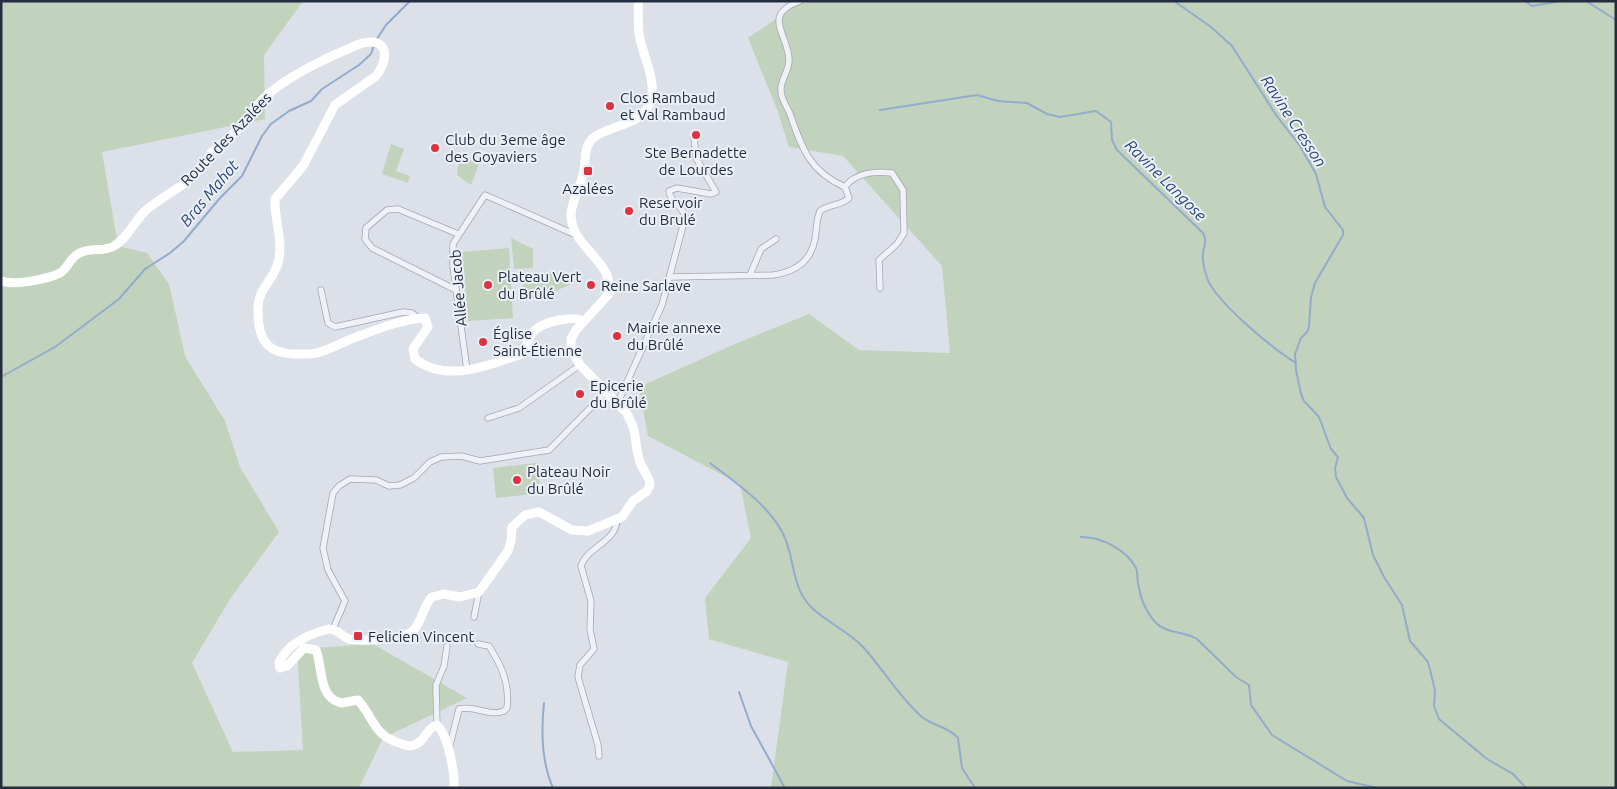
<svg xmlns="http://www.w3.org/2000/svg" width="1617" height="789" viewBox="0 0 1617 789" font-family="Ubuntu,sans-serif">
	<rect width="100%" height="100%" fill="#dce0e8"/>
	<g fill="#c1d3bc">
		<polygon points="1,1 303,1 264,55 265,119 102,152 118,246 147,253 169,284 185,356 225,421 240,467 279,532 230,599 192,663 233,752 303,750 297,649 373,644 467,698 383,738 359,788 1,788"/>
		<polygon points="802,1 1616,1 1616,788 771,788 788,662 709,639 705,598 751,538 740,484 648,436 639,387 735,344 809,314 859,350 950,353 942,266 843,156 789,147 778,112 748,38"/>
		<polygon points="391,144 404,149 396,171 410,176 408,183 382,174"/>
		<polygon points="459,156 479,164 471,185 457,175"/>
		<polygon points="511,238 533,249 533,268 514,269"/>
		<polygon points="509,248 513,318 468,321 462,252"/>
		<path d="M 544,272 L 570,274 L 570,279 L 575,279 L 576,282 C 566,286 540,299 532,298 L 525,292 L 523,284 L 529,280 L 549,284 Z"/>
		<polygon points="537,463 541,493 496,498 493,468"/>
	</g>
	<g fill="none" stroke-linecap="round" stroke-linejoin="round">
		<g stroke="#93abcc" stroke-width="2">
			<polyline points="1174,1 1211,27 1232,46 1276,115 1300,146 1316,174 1325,207 1343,230 1343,235 1315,283 1311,297 1309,327 1307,332 1301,338 1295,354 1296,370 1301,394 1304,401 1319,417 1331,449 1338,457 1335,468 1336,477 1347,498 1364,518 1373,555 1384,577 1402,605 1410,641 1428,662 1435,690 1434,706 1439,719 1487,759 1513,774 1526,788"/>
			<polyline points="1525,1 1532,6 1561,1"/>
			<polyline points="1586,1 1616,20"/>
			<polyline points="377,39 386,25 410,1"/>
			<path d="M 880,110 L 977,95 L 998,101 L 1027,103 L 1047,114 L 1060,117 L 1096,111 L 1111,122 L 1112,140 L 1117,150 L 1203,233 C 1208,242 1203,246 1203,255 C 1202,263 1205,271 1207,278 C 1216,302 1273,349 1296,363"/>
			<polyline points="1,377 55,347 119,299 145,269 170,253 184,241 220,198 242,176 262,136 271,124 289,111 311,101 322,89 359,65 371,54 374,45"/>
			<path d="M 710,463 C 736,483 772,507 785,538 C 795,562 792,589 812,608 C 828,623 848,631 863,647 C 884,670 899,697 922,717 C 933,726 949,727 958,738 L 962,768 L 975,788"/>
			<path d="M 1081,537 C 1101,537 1126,549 1136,568 C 1138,573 1137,579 1138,583 C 1140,597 1145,611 1155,622 C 1166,634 1184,631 1197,639 L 1236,677 L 1249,685 L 1251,705 L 1272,735 L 1347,781 L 1377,788"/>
			<polyline points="739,692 751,726 785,788"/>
			<path d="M 544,703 C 541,731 541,761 553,788"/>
		</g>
		<defs>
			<g id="street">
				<path d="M 845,187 C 855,173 875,171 892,173 L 903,190 L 904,233 L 897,244 L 879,260 L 880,288"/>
				<polyline points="750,275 761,249 776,239"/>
				<path d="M 670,277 L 773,275 C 795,272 811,261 815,239 C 817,229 816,220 820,211 C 829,204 841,206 849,198 L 845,187 C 809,171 802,148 790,114 C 787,106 780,98 781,89 C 781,79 789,71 789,60 C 788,33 761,15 800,1"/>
				<polyline points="321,290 328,323 335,327 403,312 412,313 419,319"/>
				<polyline points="456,290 372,248 365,239 366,228 387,210 398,209 458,234"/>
				<polyline points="467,370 453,267 453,244 485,195 576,235"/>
				<path d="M 617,404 L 662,305 L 685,218 C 684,206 670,202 669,191 L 677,188 L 711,194 L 716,192 L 696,158 L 694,137"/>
				<polyline points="488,418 519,408 580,365"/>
				<polyline points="474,617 479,592"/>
				<polyline points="333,629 345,601 328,570 323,548 333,493 339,486 350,479 376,480 389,486 400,485 414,478 430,462 441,457 461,456 480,461 549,450 605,393"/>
				<polyline points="437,725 436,685 444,666 447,646"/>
				<path d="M 450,745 L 459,709 C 475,705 489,717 504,711 L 507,708 C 510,683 501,665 489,646 L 478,644"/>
				<path d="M 599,756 L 598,745 L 578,677 L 580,665 L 594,649 L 590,629 L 591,601 L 581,566 C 587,547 616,542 617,520"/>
			</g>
		</defs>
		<use href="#street" stroke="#a1a7b2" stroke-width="7"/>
		<use href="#street" stroke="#eff1f6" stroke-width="5.5"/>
		<g stroke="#fff" stroke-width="9">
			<path d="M 1,281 C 14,286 48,279 60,273 C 68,268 70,258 78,254 C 91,246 103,253 114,246 C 127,239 134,222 144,212 C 159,198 179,190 193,176 C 201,169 206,160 212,152 C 221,143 232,137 240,127 C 252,113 261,98 276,88 C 300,70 329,57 357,45 C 386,34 392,55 376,76 L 335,105 L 303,166 L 275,199 C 274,220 284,241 278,263 C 273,282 257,288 258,311 C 258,340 267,354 297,354 C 304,354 312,355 320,352 C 331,349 341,343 351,339 C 373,331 401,319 425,318 L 428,327 L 413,349 L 415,359 C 445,383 489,366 521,354 C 527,347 529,335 535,330 C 544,322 573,315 582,321"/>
			<path d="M 454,788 C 455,773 448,735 437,725 C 426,728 425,742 414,745 C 409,747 406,745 402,744 C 372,735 375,719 358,700 L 341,703 C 318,697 323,668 316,650 L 304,648 L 287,666 L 280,668 L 279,663 C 287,643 309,634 329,629 C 337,629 342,636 349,639 C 360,642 405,639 413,631 C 422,622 423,606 432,597 L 444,594 L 460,597 L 479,592 L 508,551 L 511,541 L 512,527 L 525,515 L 539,512 L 572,530 L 588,531 L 622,517 L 633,501 L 647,491 L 650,485 C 649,474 641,469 639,459 C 633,438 639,435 626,412 L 580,365 L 571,349 L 571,339 L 576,330 L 609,294 C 615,261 570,247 571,214 C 572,200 580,188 583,174 C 586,165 584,156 587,148 C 588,144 590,141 593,138 C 611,124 645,126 651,99 C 656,80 644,58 640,39 C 637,27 639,14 638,1"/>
		</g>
	</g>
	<g fill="#dc3241" stroke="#ebeff6" stroke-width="2">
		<circle cx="610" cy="106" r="5"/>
		<circle cx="696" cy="135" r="5"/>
		<circle cx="435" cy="148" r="5"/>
		<rect x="583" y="166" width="10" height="10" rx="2.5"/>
		<circle cx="629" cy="211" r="5"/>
		<circle cx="488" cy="285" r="5"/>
		<circle cx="591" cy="285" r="5"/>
		<circle cx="617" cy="336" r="5"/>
		<circle cx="483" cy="342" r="5"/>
		<circle cx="580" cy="394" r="5"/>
		<circle cx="517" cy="480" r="5"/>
		<rect x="353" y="631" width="10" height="10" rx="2.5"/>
	</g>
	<g text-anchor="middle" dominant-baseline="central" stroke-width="4" stroke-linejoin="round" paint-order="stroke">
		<g font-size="15" fill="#242d40" stroke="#ebeff6" text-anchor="start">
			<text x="620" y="97">Clos Rambaud<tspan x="620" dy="17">et Val Rambaud</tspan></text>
			<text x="445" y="139">Club du 3eme âge<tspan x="445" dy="17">des Goyaviers</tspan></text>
			<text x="696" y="152" text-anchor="middle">Ste Bernadette<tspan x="696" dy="17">de Lourdes</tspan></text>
			<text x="588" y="188" text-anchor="middle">Azalées</text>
			<text x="639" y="202">Reservoir<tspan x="639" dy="17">du Brulé</tspan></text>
			<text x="498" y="276">Plateau Vert<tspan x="498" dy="17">du Brûlé</tspan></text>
			<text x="601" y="285">Reine Sarlave</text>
			<text x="627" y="327">Mairie annexe<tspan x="627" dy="17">du Brûlé</tspan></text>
			<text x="493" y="333">Église<tspan x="493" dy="17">Saint-Étienne</tspan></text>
			<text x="590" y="385">Epicerie<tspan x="590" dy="17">du Brûlé</tspan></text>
			<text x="527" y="471">Plateau Noir<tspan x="527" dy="17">du Brûlé</tspan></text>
			<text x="368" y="636">Felicien Vincent</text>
		</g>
		<g font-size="15" fill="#242d40" stroke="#ebeff6">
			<text transform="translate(226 139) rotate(-46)">Route des Azalées</text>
			<text transform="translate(458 288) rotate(-95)">Allée Jacob</text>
		</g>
		<g font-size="16" font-style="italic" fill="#2a4878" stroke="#ebeff6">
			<text transform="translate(1294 121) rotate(57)">Ravine Cresson</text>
			<text transform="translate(1166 180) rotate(45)">Ravine Langose</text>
			<text transform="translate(209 193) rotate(-50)">Bras Mahot</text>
		</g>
	</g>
	<rect width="1617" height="789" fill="none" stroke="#242d40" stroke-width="5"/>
</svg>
